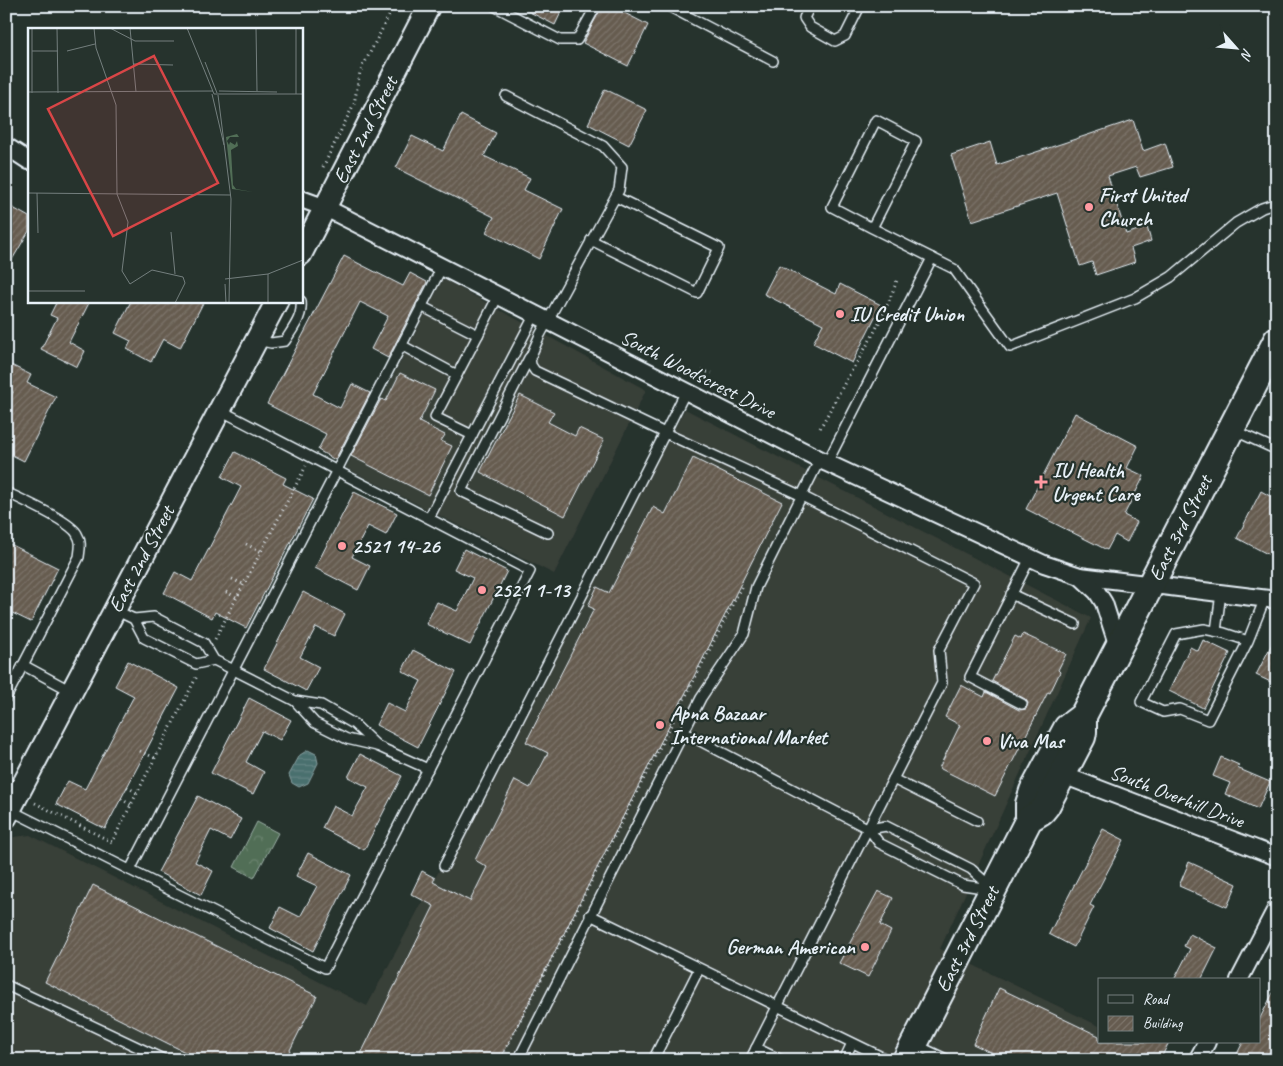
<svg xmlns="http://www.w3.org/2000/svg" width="1283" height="1066" viewBox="0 0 1283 1066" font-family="Caveat,sans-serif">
	<defs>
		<pattern id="forest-crowns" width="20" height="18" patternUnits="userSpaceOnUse" patternTransform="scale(1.25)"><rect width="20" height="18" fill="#516e56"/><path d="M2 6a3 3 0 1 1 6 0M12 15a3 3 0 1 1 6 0" fill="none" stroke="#6a836f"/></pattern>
		<pattern id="water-rules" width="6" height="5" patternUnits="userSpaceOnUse" patternTransform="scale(1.25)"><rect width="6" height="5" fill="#4a6f6e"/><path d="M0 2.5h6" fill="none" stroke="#648483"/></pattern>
		<pattern id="building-hatch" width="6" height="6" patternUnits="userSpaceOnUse" patternTransform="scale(1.25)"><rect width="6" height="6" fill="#665c50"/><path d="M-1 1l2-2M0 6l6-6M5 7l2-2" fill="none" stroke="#7c746a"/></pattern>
	</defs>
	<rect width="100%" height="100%" fill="#26332d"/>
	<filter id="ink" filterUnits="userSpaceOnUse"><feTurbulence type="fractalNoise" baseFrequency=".02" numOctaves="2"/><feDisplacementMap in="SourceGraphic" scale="10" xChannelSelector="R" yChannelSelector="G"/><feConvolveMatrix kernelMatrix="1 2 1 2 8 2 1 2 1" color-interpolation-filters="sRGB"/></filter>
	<g filter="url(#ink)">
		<g fill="#393f38">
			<polygon points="443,279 646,390 554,574 346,468"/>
			<polygon points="685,409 1091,618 940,949 1099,1026 1099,1042 1132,1042 1169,1060 6,1060 6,838 30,835 367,1006"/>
		</g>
		<polygon fill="url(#forest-crowns)" stroke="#9cb0a7" points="257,822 278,833 254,878 234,867"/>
		<polygon fill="url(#water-rules)" stroke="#89a3a5" points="308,750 316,754 318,763 308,783 299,787 292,783 289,775 300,755"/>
		<g fill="url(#building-hatch)" stroke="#e8f1f8">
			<polygon points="518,6 564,6 555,25"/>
			<polygon points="602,6 611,6 648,25 628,66 583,43"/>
			<polygon points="605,89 647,110 629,145 588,124"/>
			<polygon points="461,115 496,133 484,156 530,178 524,190 563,209 539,259 486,232 494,217 396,168 412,136 443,151"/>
			<polygon points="1133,120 1143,151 1165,143 1173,167 1140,177 1136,167 1108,176 1126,234 1147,227 1151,241 1131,248 1135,262 1096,275 1092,262 1080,266 1057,193 972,221 951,155 990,142 997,165"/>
			<polygon points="6,204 29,217 29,231 6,270"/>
			<polygon points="344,256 403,286 410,273 427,282 388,358 371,349 388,316 360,302 313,394 340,408 352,384 370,393 335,460 318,450 326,434 267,404"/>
			<polygon points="779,265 836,294 840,284 881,305 852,363 813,343 823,324 764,294"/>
			<polygon points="57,301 90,301 69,342 85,351 77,367 41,349 57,318 50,315"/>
			<polygon points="131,301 204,301 180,348 163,339 151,362 127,349 131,341 115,333"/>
			<polygon points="11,365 31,375 27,383 56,397 24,461 6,452 6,427 11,418 6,416 6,406 13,392 6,389 6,374"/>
			<polygon points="400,373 435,390 419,422 445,435 441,441 452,446 428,495 351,456 381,399 386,401"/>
			<polygon points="520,395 554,412 548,422 575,436 579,428 604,440 565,516 480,472"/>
			<polygon points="1075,413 1138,446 1127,468 1144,476 1124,515 1137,522 1127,542 1115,535 1107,550 1026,509"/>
			<polygon points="235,452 286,478 283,484 313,499 246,628 215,612 212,618 164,593 175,572 192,581 241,487 222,477"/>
			<polygon points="693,458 782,502 500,1060 358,1060 434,906 411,894 422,871 435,878 433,882 470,901 487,867 475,860 515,780 530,788 548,753 526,742 594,609 588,606 597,587 609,593 653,507 665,514"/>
			<polygon points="1261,491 1277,500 1277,559 1237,538"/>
			<polygon points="354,492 397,513 386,535 368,526 352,557 370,566 358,590 315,568"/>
			<polygon points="6,542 58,568 31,622 6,610"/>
			<polygon points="464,549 507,571 470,645 426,624 437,602 457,611 473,578 454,569"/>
			<polygon points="303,592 345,614 334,636 316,627 300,657 319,667 306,691 264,669"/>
			<polygon points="1023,634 1066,654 1058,670 1060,672 1050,693 1048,692 995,796 939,768 960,725 945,717 961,685 984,697 986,692 1019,710 1026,709 1028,703 1025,699 992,681 1015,636 1021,639"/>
			<polygon points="1277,634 1277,685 1256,675"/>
			<polygon points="1203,640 1230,653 1203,708 1169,691 1190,647 1198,651"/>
			<polygon points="413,650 456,672 418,747 376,725 387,703 405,712 421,681 402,671"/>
			<polygon points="128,661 179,688 105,829 56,804 68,781 85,789 134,696 115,686"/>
			<polygon points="249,698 291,720 280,740 262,731 246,762 264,772 253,794 211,773"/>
			<polygon points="360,754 402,776 364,850 322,828 333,806 352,816 368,787 348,777"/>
			<polygon points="1221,757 1239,765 1237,768 1270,782 1258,809 1225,794 1230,783 1213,776"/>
			<polygon points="198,796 241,819 230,840 211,830 195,862 213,871 201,895 158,872"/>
			<polygon points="1103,829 1124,840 1090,905 1094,907 1074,947 1049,934"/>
			<polygon points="308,853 351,875 313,951 270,928 280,907 300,917 317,886 296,876"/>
			<polygon points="1189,862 1237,884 1227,907 1179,886"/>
			<polygon points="93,885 317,996 285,1060 201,1060 45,982"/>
			<polygon points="878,891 893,898 880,925 891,931 868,977 839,963"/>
			<polygon points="1190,934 1217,948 1201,980 1174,980 1190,949 1184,946"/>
			<polygon points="1277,985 1277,1038 1265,1060 1234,1060 1243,1042 1259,1042 1259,1020"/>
			<polygon points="999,988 1099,1036 1099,1042 1169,1042 1160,1060 1007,1060 973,1044"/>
		</g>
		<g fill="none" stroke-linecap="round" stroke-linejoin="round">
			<defs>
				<g id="service">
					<polyline points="494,6 560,40 577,40 596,6"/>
					<polyline points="668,6 773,61"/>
					<polyline points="810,6 804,18 810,27 835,41 845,36 860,6"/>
					<polyline points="506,96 603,146 622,167 619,190 540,335 530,358 531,365 535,371 665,433 686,391"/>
					<polyline points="872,228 832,207 876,120 916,141 872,228 954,269 1010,347 1135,298 1171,277 1236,223 1262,208 1277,203"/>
					<polyline points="591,240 697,293 719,248 616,197"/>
					<polyline points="421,306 478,335 498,296"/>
					<path d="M 257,340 L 271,343 L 285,341 C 293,328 303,317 301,301"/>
					<polyline points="401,345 457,375 478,335"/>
					<polyline points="529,358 461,491 548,533"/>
					<polyline points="457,375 435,417 472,435"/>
					<polyline points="1233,430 1277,450"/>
					<polyline points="827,463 932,258"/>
					<path d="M 6,492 C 22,500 70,521 77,534 C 82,542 80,548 79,557 L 6,698"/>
					<polyline points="429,518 535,314"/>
					<polyline points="1011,594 1075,624"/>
					<polyline points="115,610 134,619 154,617 204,643 214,660 295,701 321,705 354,724 377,746"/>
					<polyline points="134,619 144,638 196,664 214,660"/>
					<polyline points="1216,631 1221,593"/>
					<polyline points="1248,641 1224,633 1204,629 1176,634 1141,702 1163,712 1180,709 1208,720 1248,641 1265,598"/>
					<polyline points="23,665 71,691"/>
					<polyline points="295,701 315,723 347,739 377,746 428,769"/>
					<polyline points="1022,704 970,677 1030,558"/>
					<polyline points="683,732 869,829 879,843 963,885 990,889"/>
					<polyline points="893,779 977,821"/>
					<polyline points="10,810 325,968 530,571 220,410"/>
					<polyline points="869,829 886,826 971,869 991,887"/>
					<polyline points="444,866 665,433 802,496 974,583 939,650 942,683 750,1060"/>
					<polyline points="130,870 442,267"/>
					<polyline points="590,915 888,1060"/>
					<polyline points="6,985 165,1060"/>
					<polyline points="916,1045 948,1060"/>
					<polyline points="756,1048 781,1060"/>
					<polyline points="518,1060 701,698 744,634 756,587 820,459"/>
					<polyline points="653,1060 699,969"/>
					<polyline points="844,1060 852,1043"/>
				</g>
				<g id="minor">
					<polyline points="6,146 29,161"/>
					<polyline points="301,199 326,208 827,463 1044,564 1080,576 1277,600"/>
					<polyline points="1080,576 1097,592 1104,603 1118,647"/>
					<polyline points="1063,775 1277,857"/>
					<polyline points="1239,980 1277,907"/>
					<polyline points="1197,1060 1207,1042"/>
				</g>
				<g id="tertiary">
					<polyline points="301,254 429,6"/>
					<polyline points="6,817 277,301"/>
				</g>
				<g id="primary">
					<polyline points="1029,819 1029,804 1033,791 1067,728 1083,716"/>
					<polyline points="906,1060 1029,819 1042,811 1046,806 1082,737 1083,732 1083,716 1277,340"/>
				</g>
			</defs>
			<use href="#service" stroke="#e8f1f8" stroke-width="12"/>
			<use href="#minor" stroke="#e8f1f8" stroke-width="20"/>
			<use href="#tertiary" stroke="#e8f1f8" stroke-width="25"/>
			<use href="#primary" stroke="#e8f1f8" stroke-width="30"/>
			<g stroke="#e8f1f8" stroke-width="3" stroke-dasharray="1 4" stroke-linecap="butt">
				<polyline points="323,167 354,104 360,72 394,6"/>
				<polyline points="702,371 712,373"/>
				<path d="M 820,428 C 831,409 841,389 852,370 C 871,340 885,314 897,280"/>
				<polyline points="246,544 261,552"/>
				<polyline points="232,579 245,585"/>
				<polyline points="226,592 238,598"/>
				<polyline points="215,639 306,466"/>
				<polyline points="140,751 155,758"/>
				<polyline points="127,787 137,793"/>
				<polyline points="121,799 131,805"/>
				<polyline points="35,803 112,842 198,674"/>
				<polyline points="500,1060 743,584"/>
			</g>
			<use href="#service" stroke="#26332d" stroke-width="9"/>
			<use href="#minor" stroke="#26332d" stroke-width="16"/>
			<use href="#tertiary" stroke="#26332d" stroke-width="21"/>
			<use href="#primary" stroke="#26332d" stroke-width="26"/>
		</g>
	</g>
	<g fill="#ff9aa2" stroke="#26332d" stroke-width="2">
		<circle cx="1089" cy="207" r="5"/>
		<circle cx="840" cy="314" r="5"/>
		<path d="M1038.5 474.5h5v5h5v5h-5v5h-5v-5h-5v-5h5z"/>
		<circle cx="342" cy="546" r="5"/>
		<circle cx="482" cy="590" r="5"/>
		<circle cx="660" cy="725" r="5"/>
		<circle cx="987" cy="741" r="5"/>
		<circle cx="865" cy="947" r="5"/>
	</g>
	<g text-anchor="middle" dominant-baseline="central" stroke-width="4.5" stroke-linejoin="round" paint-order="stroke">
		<g font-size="21" fill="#e8f1f8" stroke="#26332d">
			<text transform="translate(365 130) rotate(-63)">East 2nd Street</text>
			<text transform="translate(698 374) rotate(27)">South Woodscrest Drive</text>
			<text transform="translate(1180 528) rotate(-63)">East 3rd Street</text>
			<text transform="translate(141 559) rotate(-62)">East 2nd Street</text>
			<text transform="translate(1177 796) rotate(21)">South Overhill Drive</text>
			<text transform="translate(967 939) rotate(-63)">East 3rd Street</text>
		</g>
		<g font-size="21" font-weight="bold" fill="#e8f1f8" stroke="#26332d" text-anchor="start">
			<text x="1099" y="195">First United<tspan x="1099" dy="24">Church</tspan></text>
			<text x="850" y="314">IU Credit Union</text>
			<text x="1052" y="470">IU Health<tspan x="1052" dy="24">Urgent Care</tspan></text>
			<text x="352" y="546">2521 14-26</text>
			<text x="492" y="590">2521 1-13</text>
			<text x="670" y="713">Apna Bazaar<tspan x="670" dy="24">International Market</tspan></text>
			<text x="997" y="741">Viva Mas</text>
			<text x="855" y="947" text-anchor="end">German American</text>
		</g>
	</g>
	<g transform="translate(28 28)">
		<rect width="275" height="275" fill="#26332d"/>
		<path d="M 209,106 L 211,109 L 202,109 L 199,113 L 201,117 L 202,114 L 207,117 L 209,113 L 210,118 L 203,122 L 205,157 L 208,161 L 225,164 L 204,161 L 198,109 Z" fill="#516e56"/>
		<path fill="none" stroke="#747f7e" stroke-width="1" d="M 29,0 L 30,65M 66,0 L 68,20 L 88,77 L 89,166 L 100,194 L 94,243 L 102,256 L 124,242 L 155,249 L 157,255 L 147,275M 82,0 L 107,13 L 146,13M 102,0 L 108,64M 159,0 L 186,66 L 275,66M 228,0 L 229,63M 4,23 L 30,23M 39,23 L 67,16M 177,34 L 189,65M 105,36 L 145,37M 191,63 L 249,64M 0,64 L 185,63M 4,65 L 4,0M 184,66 L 196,117M 268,66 L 268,0M 190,67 L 203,171 L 201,275M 0,165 L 202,167M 9,165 L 10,205M 143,204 L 147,246M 240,246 L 240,275M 197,251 L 240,246 L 275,232M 197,256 L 198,275M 0,263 L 57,263"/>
		<path fill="#d94647" fill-opacity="0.15" stroke="#d94647" stroke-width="2.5" d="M 126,28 L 190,155 L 85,208 L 20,81 Z"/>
		<rect width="275" height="275" fill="none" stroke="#e8f1f8" stroke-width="2.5"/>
	</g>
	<rect width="1283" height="1066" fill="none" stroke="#26332d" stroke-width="25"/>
	<rect x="12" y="12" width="1258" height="1041" fill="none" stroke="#e8f1f8" stroke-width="2" filter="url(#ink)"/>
	<rect x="1098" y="978" width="162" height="65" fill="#26332d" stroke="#747f7e"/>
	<rect x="1108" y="995" width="25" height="8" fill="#26332d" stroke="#747f7e"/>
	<text x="1143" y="1004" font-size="15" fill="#e8f1f8">Road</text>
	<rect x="1108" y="1016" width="25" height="15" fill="url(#building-hatch)" stroke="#747f7e"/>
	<text x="1143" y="1028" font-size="15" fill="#e8f1f8">Building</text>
	<g transform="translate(1236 48) rotate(117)" stroke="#26332d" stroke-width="4" paint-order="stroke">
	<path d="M0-4L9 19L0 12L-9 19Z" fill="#e8f1f8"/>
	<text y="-8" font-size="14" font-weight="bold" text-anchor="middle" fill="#e8f1f8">N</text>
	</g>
</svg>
